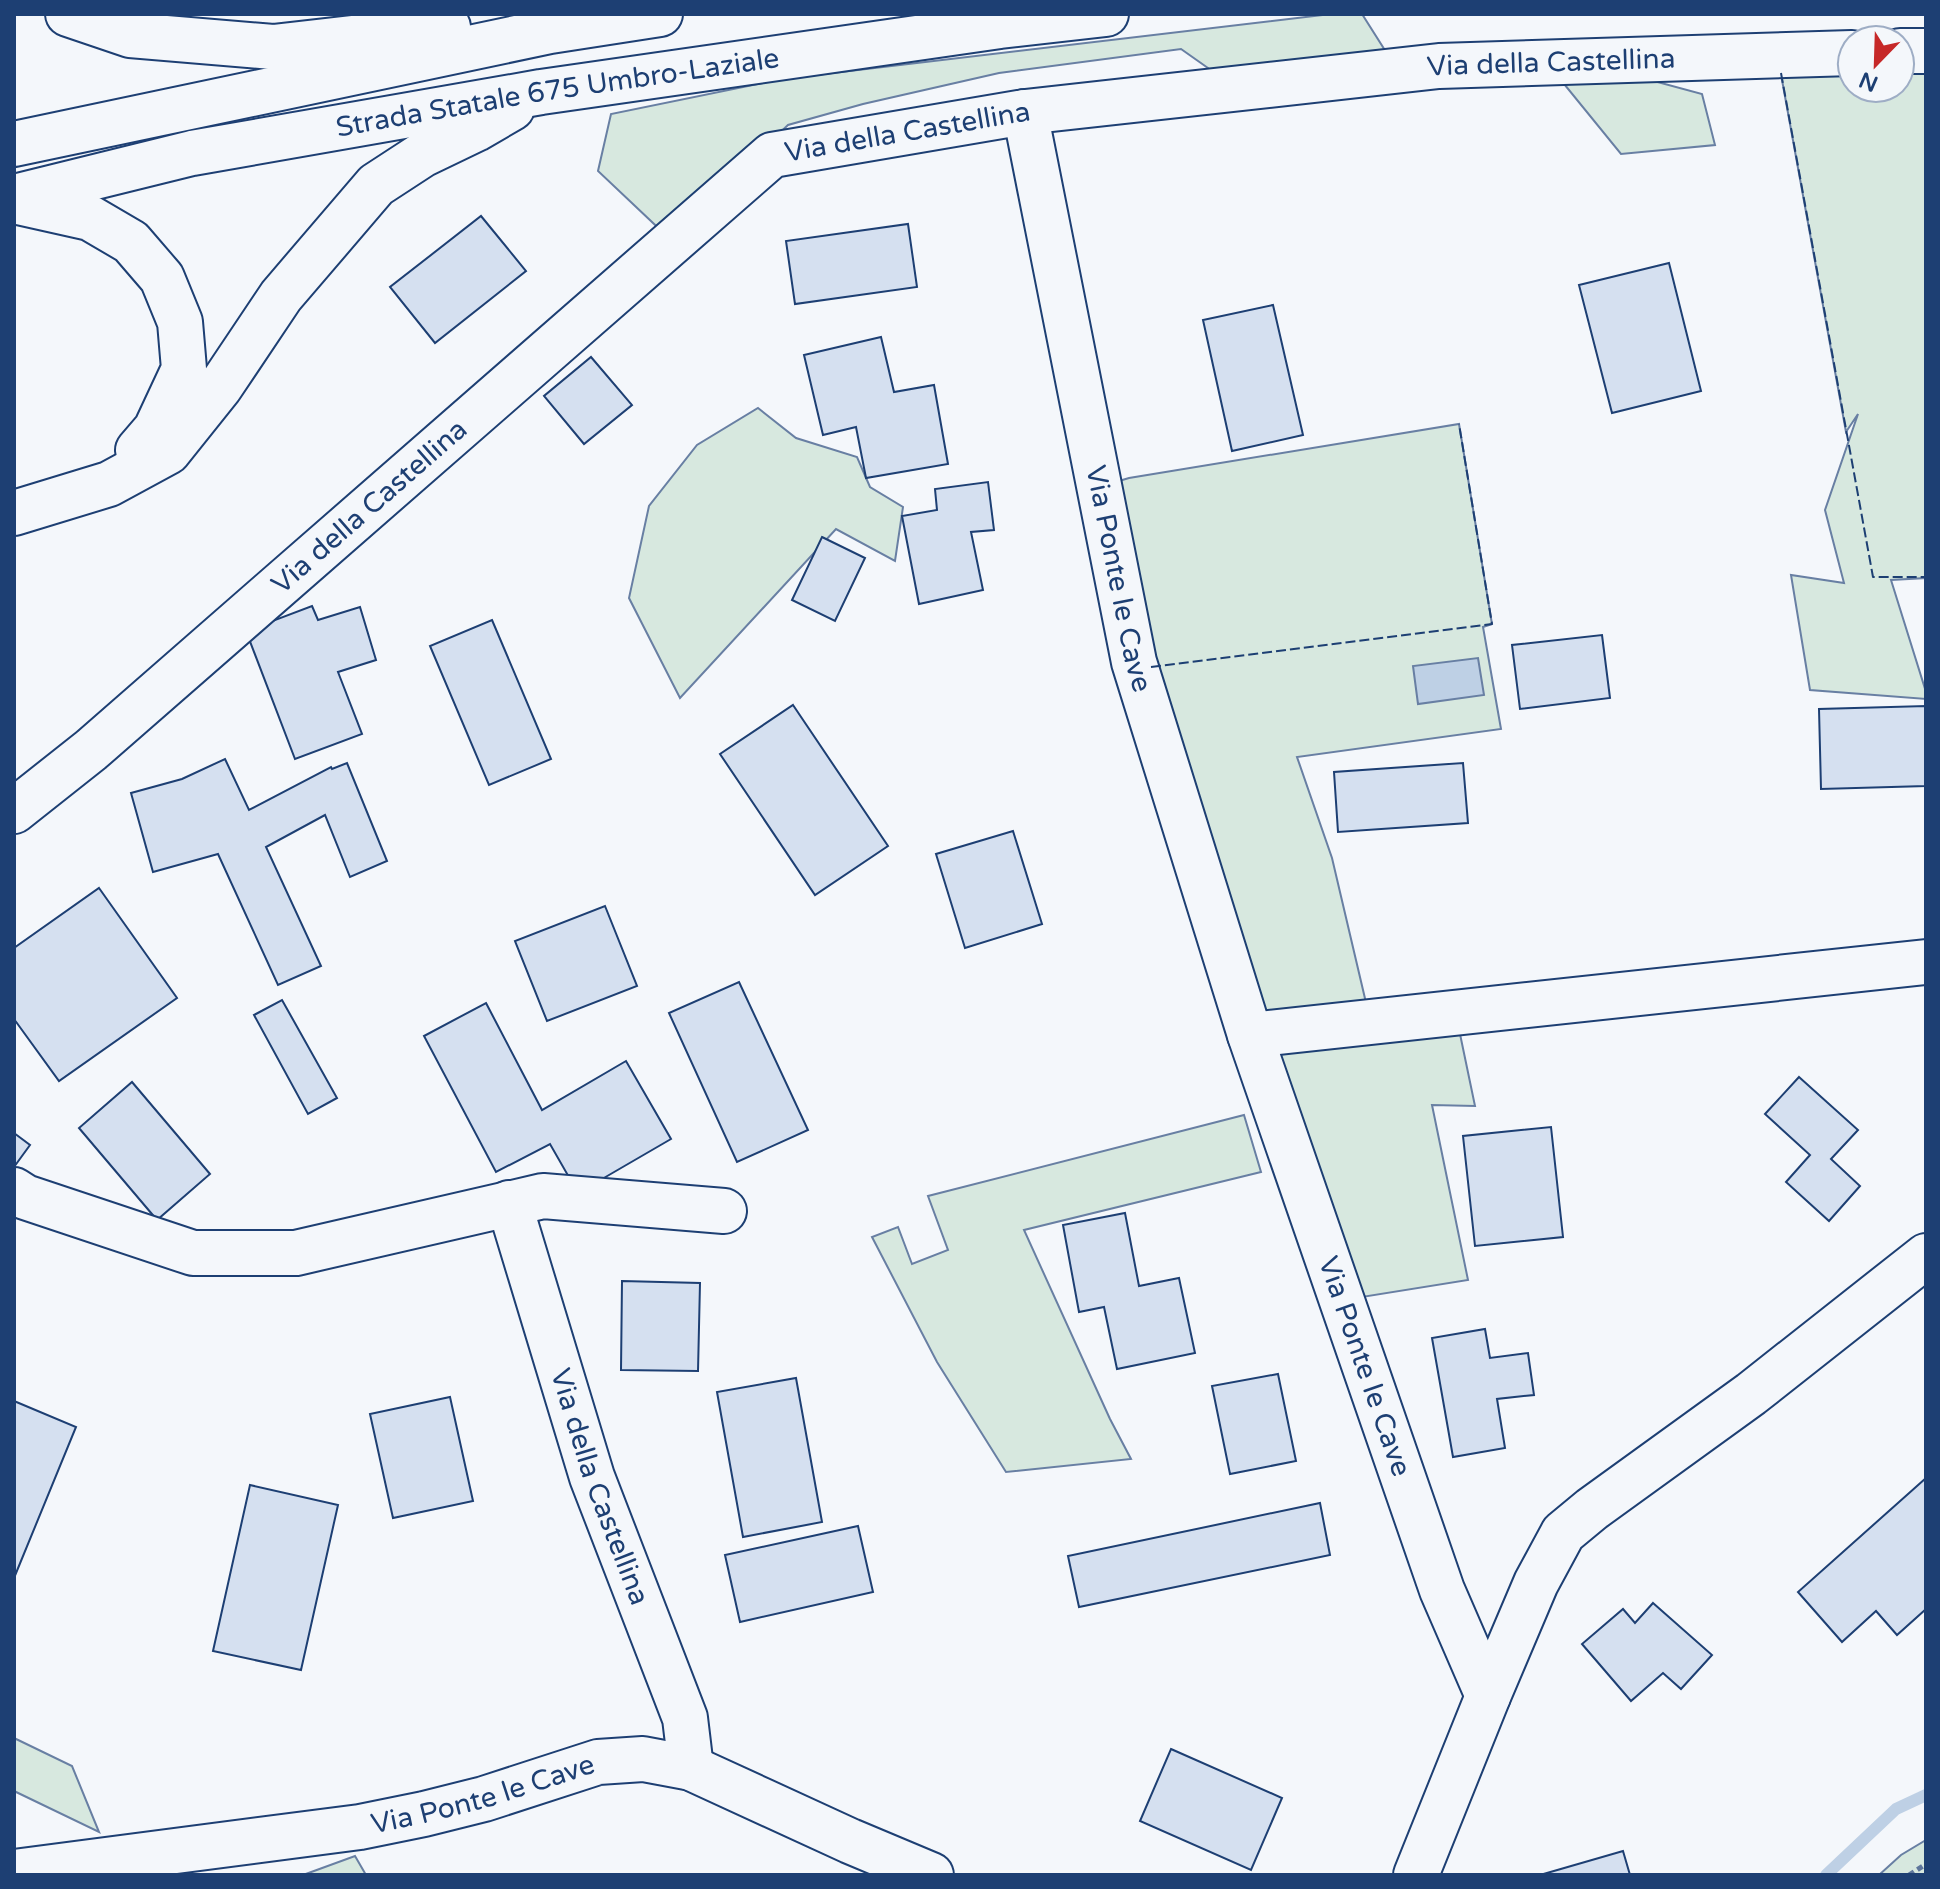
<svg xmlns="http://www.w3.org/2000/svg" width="1940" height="1889" viewBox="0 0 1940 1889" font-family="'Varela Round',sans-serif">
	<rect width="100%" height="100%" fill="#f4f7fb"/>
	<g fill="#d7e8df" stroke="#687fa3" stroke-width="2">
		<polygon points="1331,14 1362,14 1393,63 1225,80 1181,49 999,73 863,104 788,125 670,239 598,171 611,114 782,79"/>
		<polygon points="1602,67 1702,94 1715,145 1621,154 1560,79"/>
		<polygon points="1780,69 1852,71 1852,88 1900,88 1900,72 1926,73 1926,578 1891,580 1926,692 1926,699 1810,690 1791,575 1844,583 1825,510 1858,414 1846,432"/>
		<polygon points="758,408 796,438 857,457 870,487 903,507 895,561 836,529 680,698 629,598 649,506 697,445"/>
		<polygon points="1459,424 1492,624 1483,627 1501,729 1297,757 1332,858 1367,1007 1256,1020 1151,667 1109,484 1129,478"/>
		<polygon points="1460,1034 1475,1106 1432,1105 1468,1280 1356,1298 1280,1054"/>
		<polygon points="1244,1115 1261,1172 1024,1230 1110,1419 1131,1459 1006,1472 937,1362 872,1237 898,1227 912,1264 948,1250 928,1196"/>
		<polygon points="14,1738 72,1766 99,1832 14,1791"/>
		<polygon points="1926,1840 1926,1875 1879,1875 1901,1855"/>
		<polygon points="355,1856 366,1875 303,1875"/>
	</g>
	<polygon fill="#bed0e5" stroke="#687fa3" stroke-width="2" points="1478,658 1484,695 1418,704 1413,666"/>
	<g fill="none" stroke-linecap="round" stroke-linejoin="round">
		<polyline stroke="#bed0e5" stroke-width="12" points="1826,1875 1896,1809 1926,1795"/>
	</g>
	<g fill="#d5e0f0" stroke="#1d3f73" stroke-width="2">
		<polygon points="481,216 526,271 435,343 390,287"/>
		<polygon points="908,224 917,287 795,304 786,241"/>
		<polygon points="1669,263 1701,391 1612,413 1579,285"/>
		<polygon points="1273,305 1303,435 1232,451 1203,320"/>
		<polygon points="881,337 894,392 934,385 948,464 866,478 856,427 823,435 804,355"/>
		<polygon points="591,357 632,405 584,444 544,396"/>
		<polygon points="988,482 994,530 971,532 983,590 919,604 902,516 937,510 935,489"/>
		<polygon points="822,537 865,558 835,621 792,600"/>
		<polygon points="312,606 318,620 360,607 376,660 338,672 362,734 295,759 246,631"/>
		<polygon points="492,620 551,759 489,785 430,646"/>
		<polygon points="1602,635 1610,698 1520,709 1512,645"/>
		<polygon points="793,705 888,846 815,895 720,754"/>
		<polygon points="1926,706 1926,786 1821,789 1819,709"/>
		<polygon points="225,759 249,810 331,767 332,769 347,763 387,861 350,877 325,815 266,847 321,966 278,985 218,854 153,872 131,793 182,779"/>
		<polygon points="1463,763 1468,823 1338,832 1334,772"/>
		<polygon points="1013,831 1042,924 965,948 936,854"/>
		<polygon points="99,888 177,998 59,1081 14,1019 14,948"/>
		<polygon points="605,906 637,986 547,1021 515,941"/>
		<polygon points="739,982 808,1130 737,1162 669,1013"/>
		<polygon points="282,1000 337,1098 308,1114 254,1015"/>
		<polygon points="486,1003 542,1110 626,1061 671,1139 578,1193 550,1144 496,1172 424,1036"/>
		<polygon points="1799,1077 1858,1130 1831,1159 1860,1186 1829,1221 1786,1182 1810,1155 1765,1114"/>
		<polygon points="132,1082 210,1174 157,1220 79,1128"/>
		<polygon points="1551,1127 1563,1237 1475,1246 1463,1136"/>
		<polygon points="14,1133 30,1145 14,1167"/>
		<polygon points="1125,1213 1139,1286 1179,1278 1195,1353 1117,1369 1104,1307 1079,1312 1063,1225"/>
		<polygon points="622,1281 700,1283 698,1371 621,1370"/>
		<polygon points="1485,1329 1490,1358 1528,1353 1534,1395 1497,1399 1505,1448 1453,1457 1432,1338"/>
		<polygon points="1278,1374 1296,1461 1230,1474 1212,1386"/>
		<polygon points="796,1378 822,1522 743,1537 717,1392"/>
		<polygon points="450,1397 473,1501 393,1518 370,1414"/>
		<polygon points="14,1401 76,1427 14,1578"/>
		<polygon points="1926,1478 1926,1609 1897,1635 1876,1611 1842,1642 1798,1592"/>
		<polygon points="250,1485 338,1505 301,1670 213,1651"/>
		<polygon points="1320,1503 1330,1555 1079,1607 1068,1556"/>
		<polygon points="858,1526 873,1592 740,1622 725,1555"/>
		<polygon points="1653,1603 1712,1655 1681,1689 1663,1673 1631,1701 1582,1644 1623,1609 1635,1623"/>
		<polygon points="1171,1749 1282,1798 1251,1870 1140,1821"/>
		<polygon points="1623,1851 1630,1875 1540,1875"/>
	</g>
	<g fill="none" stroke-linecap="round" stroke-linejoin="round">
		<defs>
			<g id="minor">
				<polyline points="1900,51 1926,51"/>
				<path id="s1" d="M 1025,112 L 1134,662 L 1250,1035 L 1442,1590 L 1488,1696"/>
				<path id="s2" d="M 14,811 L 91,750 L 772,155 L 1025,112 L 1439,66 L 1852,53"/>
				<polyline points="1250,1035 1926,962"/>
				<polyline points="14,1190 25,1197 193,1253 296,1253 543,1196 724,1211"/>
				<path id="s3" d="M 509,1203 L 592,1477 L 685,1718 L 691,1768"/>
				<path id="s4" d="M 14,1872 L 360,1827 L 424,1814 L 484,1799 L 598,1762 L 643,1759 L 691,1768 L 850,1841 L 931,1875"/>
				<polyline points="1416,1875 1488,1696 1536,1583 1563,1533 1592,1509 1751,1394 1926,1256"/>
			</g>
			<g id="highway">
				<polyline points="68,14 130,35 273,47 448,27"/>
				<polyline points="14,144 550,31 660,14"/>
				<path id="s5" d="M 14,197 L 192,153 L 541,92 L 1000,26 L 1106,14"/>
				<polyline points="14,201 90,218 131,242 162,278 180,322 184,369 156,429 138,450"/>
				<polyline points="14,513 109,484 168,452 220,387 281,296 376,185 422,155 476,129 512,108"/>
			</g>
		</defs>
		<use href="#minor" stroke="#1d3f73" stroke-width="48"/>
		<use href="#highway" stroke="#1d3f73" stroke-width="48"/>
		<polyline stroke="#5e769c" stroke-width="5" stroke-dasharray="6 4" stroke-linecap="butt" points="1909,1875 1926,1864"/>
		<use href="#minor" stroke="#f4f7fb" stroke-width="44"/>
		<use href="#highway" stroke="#f4f7fb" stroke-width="44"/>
		<g stroke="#1d3f73" stroke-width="2" stroke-dasharray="10 4" stroke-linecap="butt">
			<polyline points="1781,73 1873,577 1926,577"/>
			<polyline points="1151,667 1492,624 1459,424"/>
		</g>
	</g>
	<g text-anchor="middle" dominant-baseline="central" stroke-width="6" stroke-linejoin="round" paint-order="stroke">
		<g font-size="28" fill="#1d3f73" stroke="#f4f7fb">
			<text stroke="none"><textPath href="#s2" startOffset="1788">Via della Castellina</textPath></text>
			<text stroke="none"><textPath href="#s5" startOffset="554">Strada Statale 675 Umbro-Laziale</textPath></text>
			<text stroke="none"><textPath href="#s2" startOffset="1140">Via della Castellina</textPath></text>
			<text stroke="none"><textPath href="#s2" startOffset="468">Via della Castellina</textPath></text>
			<text stroke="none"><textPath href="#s1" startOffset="476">Via Ponte le Cave</textPath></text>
			<text stroke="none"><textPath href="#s1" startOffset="1302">Via Ponte le Cave</textPath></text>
			<text stroke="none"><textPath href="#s3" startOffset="298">Via della Castellina</textPath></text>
			<text stroke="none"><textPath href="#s4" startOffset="476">Via Ponte le Cave</textPath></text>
		</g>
	</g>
	<rect width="1940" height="1889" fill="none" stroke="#1d3f73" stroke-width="32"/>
	<g transform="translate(1876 64) rotate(203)"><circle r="38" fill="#f4f7fb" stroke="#9eadc5" stroke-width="2"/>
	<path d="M0-6L14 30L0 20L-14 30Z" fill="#c62828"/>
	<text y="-12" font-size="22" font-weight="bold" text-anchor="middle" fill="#1d3f73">N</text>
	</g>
</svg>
